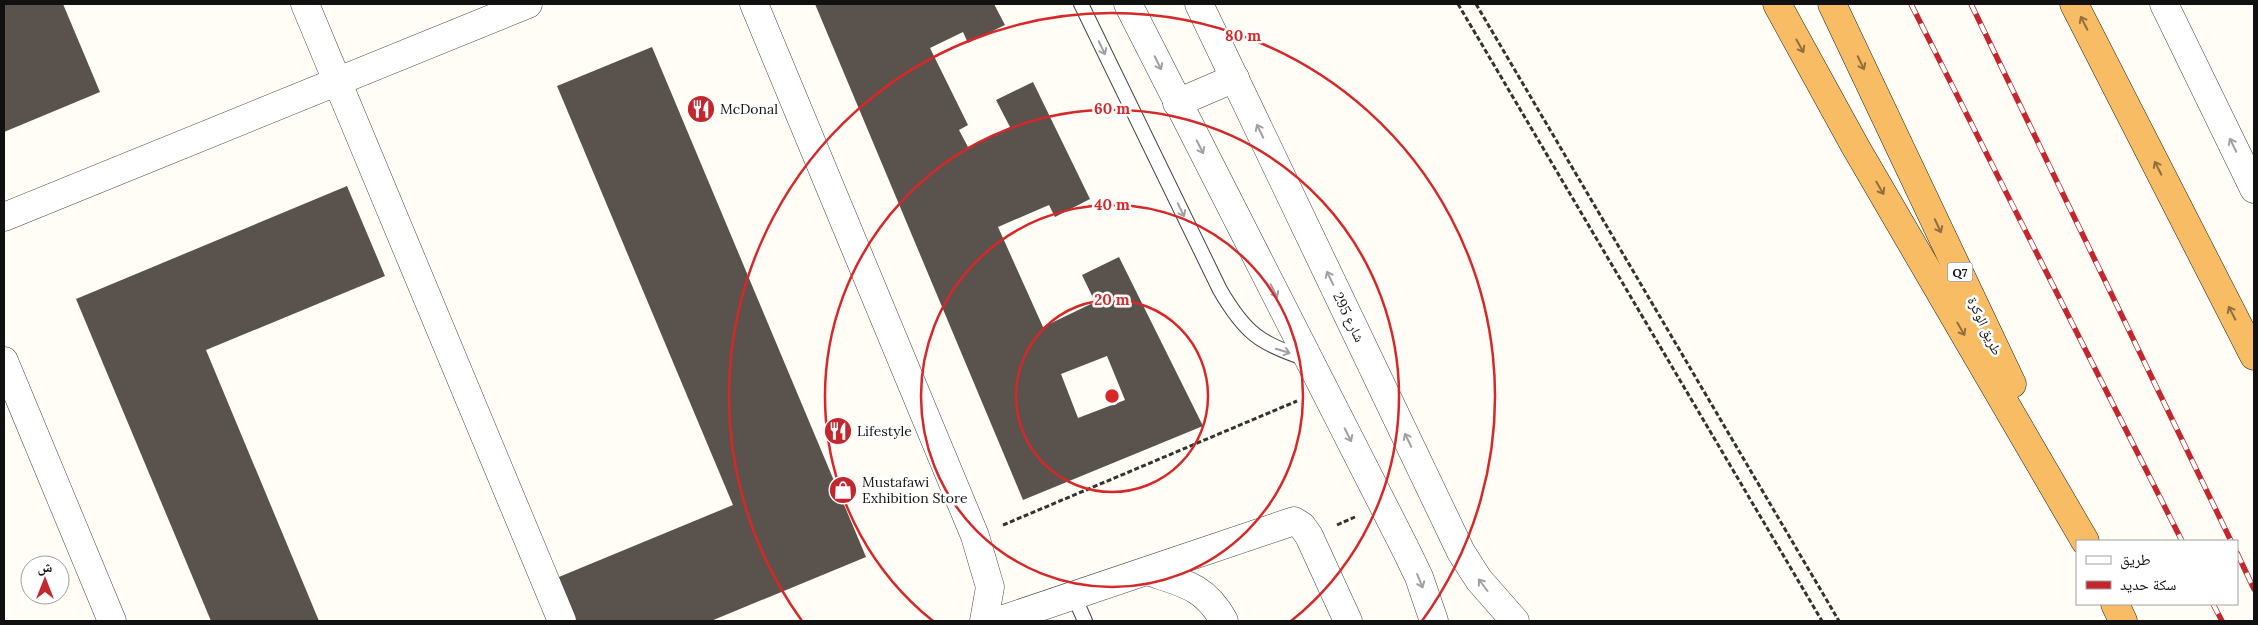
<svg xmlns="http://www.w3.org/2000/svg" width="2258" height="625" viewBox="0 0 2258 625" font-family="Lora,'Noto Naskh Arabic',serif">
	<rect width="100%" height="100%" fill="#fffdf5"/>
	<g fill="#5a524d" fill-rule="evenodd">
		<polygon points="4,4 63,4 100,92 4,132"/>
		<path d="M 815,4 L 994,4 L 1005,25 L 968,43 L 963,32 L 930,48 L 968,125 L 959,130 L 968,147 L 1010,127 L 996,100 L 1033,82 L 1090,199 L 1055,217 L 1049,205 L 998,227 L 1043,327 L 1095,302 L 1082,275 L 1119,257 L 1203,426 L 1023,500 ZM 1107,356 L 1125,400 L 1078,418 L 1061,374 Z"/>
		<polygon points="652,47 866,557 711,621 571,621 554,579 733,505 557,86"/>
		<polygon points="347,186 385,276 206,350 319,621 211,621 76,299"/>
	</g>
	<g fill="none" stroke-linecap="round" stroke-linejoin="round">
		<defs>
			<g id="service">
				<path d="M 1081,4 L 1220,290 C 1245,333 1260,344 1307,359"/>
				<polyline points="1074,596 1085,621"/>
			</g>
			<g id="minor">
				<polyline points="305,4 562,621"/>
				<polyline points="754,4 975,536 990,587 984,621"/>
				<polyline points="1128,4 1405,548 1419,577 1434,621"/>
				<polyline points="1199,4 1461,552 1479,580 1515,621"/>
				<polyline points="2164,4 2254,189"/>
				<polyline points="1177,103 1235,78"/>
				<polyline points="4,217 528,4"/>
				<polyline points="4,361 112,621"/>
				<path d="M 1147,571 C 1183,583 1205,586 1224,621"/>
				<polyline points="998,621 1294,521 1302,526 1309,536 1348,621"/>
			</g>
			<g id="trunk">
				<polyline points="1777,4 1855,146 2085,541"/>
				<polyline points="1832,4 2012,384"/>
				<polyline points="2074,4 2254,356"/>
				<polyline points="2115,604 2123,621"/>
			</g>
		</defs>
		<use href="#service" stroke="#444" stroke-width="16"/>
		<use href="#minor" stroke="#444" stroke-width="29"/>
		<use href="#trunk" stroke="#222" stroke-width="29"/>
		<g stroke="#333" stroke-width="3" stroke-dasharray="5 2.5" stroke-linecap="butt">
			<polyline points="1458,4 1822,621"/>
			<polyline points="1476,4 1839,621"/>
			<polyline points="1003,525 1297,401"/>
			<polyline points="1337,525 1355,517"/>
		</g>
		<use href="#service" stroke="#fff" stroke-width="14"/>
		<use href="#minor" stroke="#fff" stroke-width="28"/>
		<use href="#trunk" stroke="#f7bc64" stroke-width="28"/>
		<defs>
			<g id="rail">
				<polyline points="1911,4 2182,541"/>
				<polyline points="1971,4 2231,541"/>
				<polyline points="2237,553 2254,589"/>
				<polyline points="2213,604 2222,621"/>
			</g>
		</defs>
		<use href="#rail" stroke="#c4262e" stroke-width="5.5"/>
		<use href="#rail" stroke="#fff" stroke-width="4" stroke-dasharray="11" stroke-linecap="butt"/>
	</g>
	<defs><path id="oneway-shaft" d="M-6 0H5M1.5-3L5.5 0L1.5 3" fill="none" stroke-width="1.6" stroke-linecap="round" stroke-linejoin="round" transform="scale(1.25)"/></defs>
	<g stroke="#906f3f">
		<use href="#oneway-shaft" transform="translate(2084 23) rotate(-117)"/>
		<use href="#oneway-shaft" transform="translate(1800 46) rotate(61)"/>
		<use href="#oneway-shaft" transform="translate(1861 63) rotate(64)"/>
		<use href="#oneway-shaft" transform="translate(2158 168) rotate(-117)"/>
		<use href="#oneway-shaft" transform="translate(1880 188) rotate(60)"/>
		<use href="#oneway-shaft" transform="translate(1938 226) rotate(65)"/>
		<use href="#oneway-shaft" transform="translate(2232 313) rotate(-117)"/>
		<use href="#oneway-shaft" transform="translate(1961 329) rotate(60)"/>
	</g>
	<g stroke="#a0a0a0">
		<use href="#oneway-shaft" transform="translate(1102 48) rotate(64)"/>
		<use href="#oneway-shaft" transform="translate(1158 63) rotate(64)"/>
		<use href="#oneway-shaft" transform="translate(1260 131) rotate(-116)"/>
		<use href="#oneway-shaft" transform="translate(2233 145) rotate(-116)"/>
		<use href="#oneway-shaft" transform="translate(1200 147) rotate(63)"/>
		<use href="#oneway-shaft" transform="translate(1181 210) rotate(64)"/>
		<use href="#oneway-shaft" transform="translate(1330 278) rotate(-116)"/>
		<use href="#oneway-shaft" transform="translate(1274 291) rotate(63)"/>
		<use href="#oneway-shaft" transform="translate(1283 351) rotate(17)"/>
		<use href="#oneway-shaft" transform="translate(1348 435) rotate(63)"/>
		<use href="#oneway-shaft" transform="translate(1408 440) rotate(-116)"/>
		<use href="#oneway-shaft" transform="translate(1420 581) rotate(68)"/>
		<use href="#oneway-shaft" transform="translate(1483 585) rotate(-127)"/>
	</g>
	<g fill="none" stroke="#d62828" stroke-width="2.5">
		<circle cx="1112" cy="396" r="96"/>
		<circle cx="1112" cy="396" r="191"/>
		<path d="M933 621A287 287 0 1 1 1291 621"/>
		<path d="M802 621A383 383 0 1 1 1422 621"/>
	</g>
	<defs>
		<symbol id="restaurant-disc" viewBox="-11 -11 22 22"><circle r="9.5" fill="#c4262e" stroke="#fff"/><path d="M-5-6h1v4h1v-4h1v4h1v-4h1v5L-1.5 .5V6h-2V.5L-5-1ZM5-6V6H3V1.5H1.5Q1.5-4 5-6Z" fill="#fff"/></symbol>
		<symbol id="shop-disc" viewBox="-11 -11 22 22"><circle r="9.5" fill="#c4262e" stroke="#fff"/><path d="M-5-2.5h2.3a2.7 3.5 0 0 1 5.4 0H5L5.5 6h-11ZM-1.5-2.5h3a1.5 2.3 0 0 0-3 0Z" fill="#fff"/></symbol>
	</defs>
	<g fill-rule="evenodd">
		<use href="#restaurant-disc" x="685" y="93" width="32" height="32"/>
		<use href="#restaurant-disc" x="822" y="415" width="32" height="32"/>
		<use href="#shop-disc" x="827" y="474" width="32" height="32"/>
	</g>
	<g text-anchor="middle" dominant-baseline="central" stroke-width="5" stroke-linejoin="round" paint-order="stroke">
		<rect fill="#fff" stroke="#585858" stroke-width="1" x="1947.5" y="262.5" width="25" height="19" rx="4"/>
		<g font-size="12" font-weight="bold" fill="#111">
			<text x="1960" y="272">Q7</text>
		</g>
		<g font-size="14" fill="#111" stroke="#fff" text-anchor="start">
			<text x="720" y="109">McDonal</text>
			<text x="857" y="431">Lifestyle</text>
			<text x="862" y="482">Mustafawi<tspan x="862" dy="16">Exhibition Store</tspan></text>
		</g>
		<g font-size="14" fill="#111" stroke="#fff">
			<text transform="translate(1349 317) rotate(64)">شارع 295</text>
			<text transform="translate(1985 326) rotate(65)">طريق الوكرة</text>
		</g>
	</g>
	<circle cx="1112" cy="396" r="8" fill="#d62828" stroke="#fff" stroke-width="2.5"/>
	<g font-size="15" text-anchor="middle" font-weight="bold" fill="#d62828" stroke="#fff" stroke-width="5" stroke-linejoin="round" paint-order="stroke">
		<text x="1243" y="41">80 m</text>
		<text x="1112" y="114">60 m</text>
		<text x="1112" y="210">40 m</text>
		<text x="1112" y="305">20 m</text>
	</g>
	<rect width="2258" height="625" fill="none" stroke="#111111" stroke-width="10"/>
	<rect x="2076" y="540" width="162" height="65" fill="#ffffff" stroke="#a0a0a0"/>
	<rect x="2086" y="556" width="25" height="8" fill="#ffffff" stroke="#a0a0a0"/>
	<text x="2120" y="565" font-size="15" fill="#111111">طريق</text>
	<rect x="2086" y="581" width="25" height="8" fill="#c4262e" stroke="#a0a0a0"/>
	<text x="2120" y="590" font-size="15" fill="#111111">سكة حديد</text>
	<g transform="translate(45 580)"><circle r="24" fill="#ffffff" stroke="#a0a0a0"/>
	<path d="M0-4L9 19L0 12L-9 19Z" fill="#c4262e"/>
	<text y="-8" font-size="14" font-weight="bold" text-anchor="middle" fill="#111111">ش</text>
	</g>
</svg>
